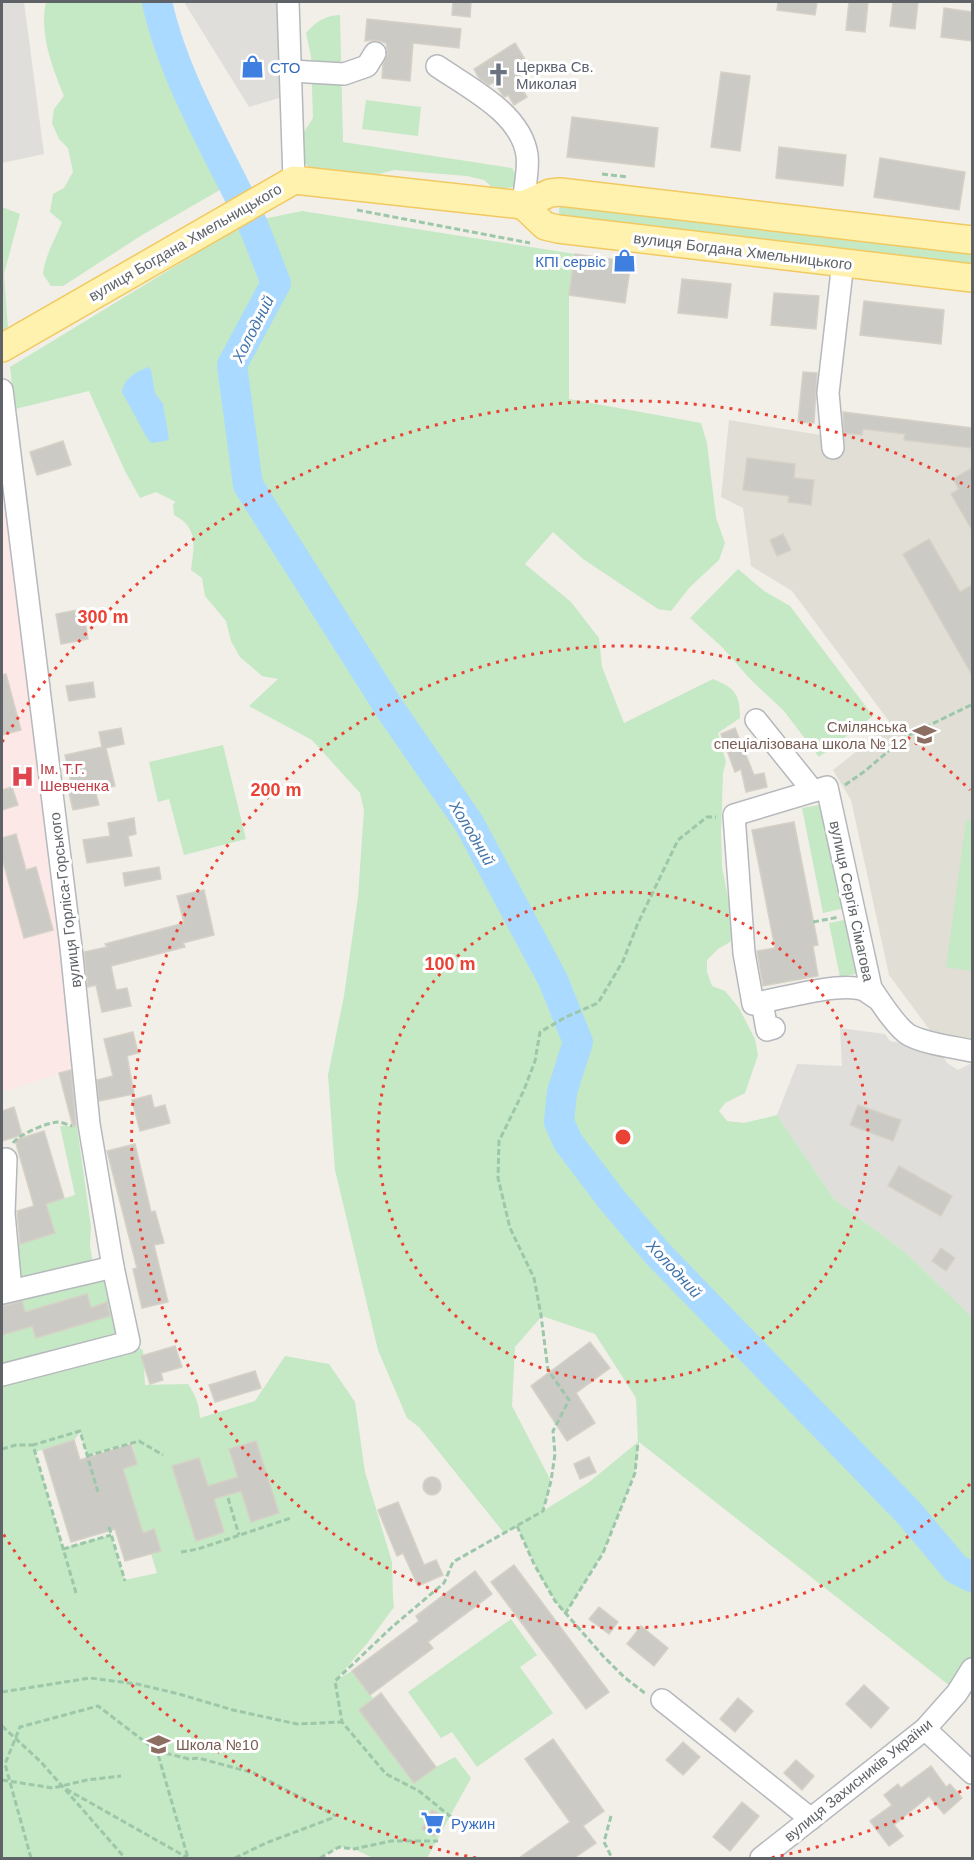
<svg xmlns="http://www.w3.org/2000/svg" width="974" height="1860" viewBox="0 0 974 1860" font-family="Arial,sans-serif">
	<rect width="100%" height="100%" fill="#f1efe8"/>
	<g fill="#e0deda">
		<polygon points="2,2 24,2 44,154 2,163"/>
		<polygon points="184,2 279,2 282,97 249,107"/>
		<polygon points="840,1028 885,1034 890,1041 940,1051 947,1063 958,1070 972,1063 972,1317 905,1252 834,1199 777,1115 797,1064 842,1066"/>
	</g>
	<polygon fill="#e1ded6" points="729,420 827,436 840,432 862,435 863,429 905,434 905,440 972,448 972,1042 932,1033 889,975 851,800 833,770 891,724 792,591 751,566 743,508 721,497"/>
	<polygon fill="#fce8e6" points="2,418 77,1068 2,1092"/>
	<g fill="#c5e8c5" fill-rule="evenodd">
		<path d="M 46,2 L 152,2 L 159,44 L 174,54 L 211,142 L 227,173 L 225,187 L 142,235 L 63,286 L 51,286 L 43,274 C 45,255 55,240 62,222 L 50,212 L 53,194 L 64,188 L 73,172 L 68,148 L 59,139 L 52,123 L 54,109 L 64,96 C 52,66 39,34 46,2 Z"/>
		<path d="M 340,15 L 343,142 L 512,168 L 517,176 L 516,187 L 494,189 L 484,180 L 467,176 L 394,170 L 379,174 L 315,173 L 305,163 L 304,132 L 313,118 L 311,56 L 306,33 C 317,21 324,16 340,15 Z"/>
		<polygon points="366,100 421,107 418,136 362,129"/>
		<polygon points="560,197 972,247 972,275 558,229"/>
		<polygon points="2,207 20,214 4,274 9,343 2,348"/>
		<path d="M 302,211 L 575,254 L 569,295 L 569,399 L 701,423 L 707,443 L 716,518 L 725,543 L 719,560 L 690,587 L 671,611 L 658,609 L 583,559 L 553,532 L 525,564 L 571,602 L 599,638 L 602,667 L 624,723 L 713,679 C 735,688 740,694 740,718 L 718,733 L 726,762 L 723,773 L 721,832 L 722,867 L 734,929 L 730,942 L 718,949 L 707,960 L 707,972 L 712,986 L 725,991 L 739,1008 L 755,1039 L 758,1055 L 745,1093 L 725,1103 L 719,1111 L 727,1121 L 744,1123 L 777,1115 L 834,1199 L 905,1252 L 972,1317 L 972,1657 L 955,1684 L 950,1686 L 639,1442 L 635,1473 L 603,1553 L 565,1614 C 544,1588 531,1557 517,1526 L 504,1533 L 419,1427 L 407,1418 L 378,1350 L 335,1170 L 328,1075 L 344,996 L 358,897 L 364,810 L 360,793 L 312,740 L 249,706 L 278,679 L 262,676 L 240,657 L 231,641 L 226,621 L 205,596 L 202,578 L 191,570 C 194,546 199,528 174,515 L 173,504 L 176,502 L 156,492 L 140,498 L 125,471 L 89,391 L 15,409 L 10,367 L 228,234 L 263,219 ZM 542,1316 L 595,1334 L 636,1398 L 638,1442 L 588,1483 L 543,1511 L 551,1481 L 512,1406 L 515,1347 Z"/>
		<polygon points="738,569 764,591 790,606 873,716 819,757 784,711 750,679 723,648 690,618"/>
		<polygon points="223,745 246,839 184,855 169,799 158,802 149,762"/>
		<polygon points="824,804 845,908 823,913 802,808"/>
		<polygon points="966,820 972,821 972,971 946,967"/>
		<polygon points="849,919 860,973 840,977 829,923"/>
		<path d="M 60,1126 L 77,1126 L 91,1227 L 90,1245 L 94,1271 L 113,1267 L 129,1342 L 143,1350 L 145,1385 L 188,1384 C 196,1396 199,1404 200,1418 L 255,1401 L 285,1356 L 329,1364 L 355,1402 L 365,1472 L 392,1562 L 393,1597 L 394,1607 L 369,1641 L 336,1680 L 352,1671 L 373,1698 L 359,1710 L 414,1783 L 436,1767 L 455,1757 L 471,1778 L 427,1858 L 373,1858 L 354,1849 L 339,1847 L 320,1858 L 2,1858 L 2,1293 L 21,1288 L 18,1244 L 55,1233 L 46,1204 L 75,1195 ZM 80,1432 L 87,1456 L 132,1442 L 137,1464 L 123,1469 L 143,1533 L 154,1530 L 161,1550 L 151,1554 L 157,1573 L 125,1580 L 111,1535 L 63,1548 L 35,1452 L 74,1440 Z"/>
		<polygon points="511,1619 537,1655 520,1667 553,1713 477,1767 452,1732 441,1738 408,1692"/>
	</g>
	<path fill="#aadaff" d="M 148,367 L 151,370 L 155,393 L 163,404 L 169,439 L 165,441 L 152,443 L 147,438 L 122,392 C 124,378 136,372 148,367 Z"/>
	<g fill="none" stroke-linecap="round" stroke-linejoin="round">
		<path stroke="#aadaff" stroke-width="30" d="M 157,2 C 173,76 216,147 249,216 C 259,238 267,261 276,283 L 232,365 L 248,485 L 390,709 L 469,823 L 553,980 L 578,1042 L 562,1092 L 559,1122 L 568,1142 L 612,1200 L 657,1253 L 909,1513 L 956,1569 L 972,1577"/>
	</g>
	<g fill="#cccac5" stroke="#d6d1c6" stroke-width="1.5">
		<polygon points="453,2 471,2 470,17 452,15"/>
		<polygon points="778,2 817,2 815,15 777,10"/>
		<polygon points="849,2 868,2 865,32 846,30"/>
		<polygon points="893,2 918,2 915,29 890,26"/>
		<polygon points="944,8 972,12 972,41 941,37"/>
		<polygon points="367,19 461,29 459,48 413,43 410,81 382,78 383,64 388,54 386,43 376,40 365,41"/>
		<polygon points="515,43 526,61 515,68 525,85 521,87 527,97 514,105 508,95 505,97 503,96 494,82 489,85 479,78 474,69"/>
		<polygon points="721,72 750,76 740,151 711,147"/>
		<polygon points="572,117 658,128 654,167 567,157"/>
		<polygon points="779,147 846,155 843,186 776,178"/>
		<polygon points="880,158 965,172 959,210 874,197"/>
		<polygon points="575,254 631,262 625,303 569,295"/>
		<polygon points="682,279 731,284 727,318 678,313"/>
		<polygon points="774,293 819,296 816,329 771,325"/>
		<polygon points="864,301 944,310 941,344 860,335"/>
		<polygon points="803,372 817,373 814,423 798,422"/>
		<polygon points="843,412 972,428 972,448 904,440 905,434 863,429 862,435 844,433"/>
		<polygon points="63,441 71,465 37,475 30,452"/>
		<polygon points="747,458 795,464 794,478 814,480 811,505 788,502 789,496 743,490"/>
		<polygon points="972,468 972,530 951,494 959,489 953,479"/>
		<polygon points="783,534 791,550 777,556 770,540"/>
		<polygon points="929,539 960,592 972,585 972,675 903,554"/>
		<polygon points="83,609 88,639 61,644 56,614"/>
		<polygon points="6,674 21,730 2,735 2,675"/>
		<polygon points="93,682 95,697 69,701 66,686"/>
		<polygon points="121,728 124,744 106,748 115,786 95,790 99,805 73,810 69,793 73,792 65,755 102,747 99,732"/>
		<polygon points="735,728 754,775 764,773 767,787 746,792 741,769 735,772 721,734"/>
		<polygon points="12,787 18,805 2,810 2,790"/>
		<polygon points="134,818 136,834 128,836 132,856 87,863 83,840 110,836 108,823"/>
		<polygon points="794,822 818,945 813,946 818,976 763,986 757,951 775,948 752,830"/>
		<polygon points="16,834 26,870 36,867 53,930 24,938 2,858 2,838"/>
		<polygon points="159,867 161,879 125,886 123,873"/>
		<polygon points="204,890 214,935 183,943 185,947 111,966 116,990 127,988 131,1006 102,1012 96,985 88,987 84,952 107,947 105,944 184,923 177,896"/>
		<polygon points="133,1032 138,1053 127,1056 134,1094 99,1101 97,1080 113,1076 104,1039"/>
		<polygon points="71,1070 76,1125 73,1127 59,1073"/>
		<polygon points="151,1095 154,1108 165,1105 170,1123 140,1131 132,1100"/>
		<polygon points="858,1105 901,1120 893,1141 850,1125"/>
		<polygon points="14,1107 22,1135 2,1141 2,1111"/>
		<polygon points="44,1131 64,1198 46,1204 55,1233 20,1244 17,1211 34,1206 15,1140"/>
		<polygon points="135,1144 151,1212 155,1211 164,1243 154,1245 168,1302 142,1308 133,1269 137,1268 107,1151"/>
		<polygon points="899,1166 952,1196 941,1216 888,1186"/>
		<polygon points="941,1248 955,1258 946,1271 932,1261"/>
		<polygon points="87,1294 91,1308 107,1302 110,1316 36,1338 32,1326 2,1335 2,1306 22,1301 25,1312"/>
		<polygon points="590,1342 610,1368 576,1393 595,1423 567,1441 531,1386"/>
		<polygon points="175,1346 182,1367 161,1373 163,1380 150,1384 141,1356"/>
		<polygon points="255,1371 261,1388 215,1402 209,1385"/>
		<polygon points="74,1440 80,1460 131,1444 137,1464 123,1469 143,1533 154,1529 161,1551 125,1561 115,1529 71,1542 43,1450"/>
		<polygon points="256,1441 279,1513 251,1522 241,1491 214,1499 224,1532 196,1541 172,1466 199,1458 208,1486 238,1477 229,1449"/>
		<polygon points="589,1457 596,1472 580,1479 574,1464"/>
		<circle cx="432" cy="1486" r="9"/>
		<polygon points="398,1502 424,1565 436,1560 443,1575 418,1586 403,1553 397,1556 378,1510"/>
		<polygon points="514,1565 609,1692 586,1709 491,1582"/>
		<polygon points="475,1571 492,1594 428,1642 433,1648 370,1695 352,1671 419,1621 416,1616"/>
		<polygon points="599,1607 618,1622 609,1634 589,1619"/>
		<polygon points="641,1626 668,1648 654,1666 627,1644"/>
		<polygon points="864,1685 889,1708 871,1728 846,1704"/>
		<polygon points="381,1693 436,1767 414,1783 359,1710"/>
		<polygon points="738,1698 753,1711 735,1732 720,1719"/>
		<polygon points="553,1739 604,1811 583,1826 596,1843 574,1858 519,1858 570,1822 525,1759"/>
		<polygon points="683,1742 700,1757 683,1775 666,1760"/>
		<polygon points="796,1760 814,1776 802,1790 784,1773"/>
		<polygon points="931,1766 946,1787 950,1784 962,1798 944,1814 929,1796 894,1825 903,1836 889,1846 870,1821 892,1805 884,1795 898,1784 901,1788"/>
		<polygon points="742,1802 759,1816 730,1851 713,1837"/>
		<polygon points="432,1810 444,1817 434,1836 422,1829"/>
	</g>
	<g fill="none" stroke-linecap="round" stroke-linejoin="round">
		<defs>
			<g id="minor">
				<polyline points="288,2 294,180"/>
				<path d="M 437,66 C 469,88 521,113 527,155 C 529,170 524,190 523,205"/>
				<polyline points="291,71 344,74 367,66 375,53"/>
				<polyline points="2,390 71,947 89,1124 113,1267 129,1342 2,1375"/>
				<polyline points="833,448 828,393 843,262"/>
				<polyline points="756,720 813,791"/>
				<path d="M 879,1000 C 874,997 869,993 864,990 C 841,981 779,999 753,1004 L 744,953 L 734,815 L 827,787 L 871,988 C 879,1000 897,1028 909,1035 C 926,1044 954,1047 972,1051"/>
				<polyline points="762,1002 767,1030 774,1028"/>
				<polyline points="6,1159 4,1213 11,1290"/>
				<polyline points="2,1293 113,1267"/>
				<polyline points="662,1700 811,1819"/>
				<polyline points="925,1729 972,1773"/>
				<polyline points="761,1858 925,1729 957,1693 972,1669"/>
			</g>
			<g id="major">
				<polyline points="523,205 545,226 558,229 972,278"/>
				<polyline points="2,348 294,180 523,205 550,193 560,192 972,240"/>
			</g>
		</defs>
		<use href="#minor" stroke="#b5b8bc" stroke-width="24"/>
		<use href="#major" stroke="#f2c960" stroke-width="30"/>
		<g stroke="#9cc7a9" stroke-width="3" stroke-dasharray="6 3" stroke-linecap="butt">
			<polyline points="602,174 628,177"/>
			<polyline points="357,210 530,243"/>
			<polyline points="845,785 865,771 905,737 971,705"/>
			<polyline points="813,922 839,917"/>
			<path d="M 13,1143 C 18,1135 48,1122 58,1122 C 62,1122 68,1125 72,1126"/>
			<polyline points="2,1449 16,1445 33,1445"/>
			<polyline points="87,1456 139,1441 163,1455"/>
			<polyline points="228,1498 239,1535"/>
			<polyline points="517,1526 534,1564 555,1601 603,1656 624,1677 646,1694"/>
			<polyline points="109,1527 125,1581"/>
			<polyline points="63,1549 111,1535"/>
			<polyline points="181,1552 198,1549 291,1518"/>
			<polyline points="76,1593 33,1445 80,1431 98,1492"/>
			<polyline points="565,1614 603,1553 635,1473 638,1442"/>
			<polyline points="2,1692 90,1678 137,1684 179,1694 233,1710 297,1724 342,1722"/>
			<polyline points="2,1726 41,1762 125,1858"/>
			<polyline points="157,1751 189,1759 198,1758 254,1773 336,1816"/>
			<polyline points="2,1780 53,1788 87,1780 121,1776"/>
			<polyline points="66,1789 188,1858"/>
			<polyline points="611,1816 604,1842 612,1858"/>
			<polyline points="451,1817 419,1791 386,1774 342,1722 335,1681 392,1627 444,1583 453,1562 543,1511 551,1481 555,1454 553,1431 569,1400 548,1370 541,1315 534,1278 510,1228 498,1178 499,1141 524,1090 535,1061 540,1032 566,1017 598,1003 623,961 638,923 678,840 707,817 716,817"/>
			<polyline points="31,1858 5,1764 20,1727 98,1706 157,1751 188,1858"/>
			<polyline points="235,1858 266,1843 335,1817"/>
			<polyline points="320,1858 339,1847 354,1849 391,1841 438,1841"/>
		</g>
		<use href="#minor" stroke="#fff" stroke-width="21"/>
		<use href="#major" stroke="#fff2af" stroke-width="27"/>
	</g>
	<g fill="none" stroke="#ea4335" stroke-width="3" stroke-dasharray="3 6">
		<circle cx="623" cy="1137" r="245"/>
		<path d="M970 1484A491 491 0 1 1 970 790"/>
		<path d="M969 1787A736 736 0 0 1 770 1858M476 1858A736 736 0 0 1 2 1532M2 742A736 736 0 0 1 969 487"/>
	</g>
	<defs>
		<symbol id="shop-bare" viewBox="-9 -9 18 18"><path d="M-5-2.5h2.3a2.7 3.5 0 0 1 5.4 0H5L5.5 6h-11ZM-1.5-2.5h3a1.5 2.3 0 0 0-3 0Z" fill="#3f7fe0" stroke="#fff" stroke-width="2.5" paint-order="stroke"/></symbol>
		<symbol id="church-bare" viewBox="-9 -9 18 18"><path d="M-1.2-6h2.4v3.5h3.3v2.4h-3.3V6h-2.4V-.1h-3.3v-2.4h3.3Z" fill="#6b7280" stroke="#fff" stroke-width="2.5" paint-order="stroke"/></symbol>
		<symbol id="school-bare" viewBox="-9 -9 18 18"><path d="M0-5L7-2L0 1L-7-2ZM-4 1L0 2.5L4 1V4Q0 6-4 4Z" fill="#8d6e63" stroke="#fff" stroke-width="2.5" paint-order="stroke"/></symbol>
		<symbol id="hospital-bare" viewBox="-9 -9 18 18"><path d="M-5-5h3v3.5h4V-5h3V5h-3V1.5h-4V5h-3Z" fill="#e0444e" stroke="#fff" stroke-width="2.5" paint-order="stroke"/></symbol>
		<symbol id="supermarket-bare" viewBox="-9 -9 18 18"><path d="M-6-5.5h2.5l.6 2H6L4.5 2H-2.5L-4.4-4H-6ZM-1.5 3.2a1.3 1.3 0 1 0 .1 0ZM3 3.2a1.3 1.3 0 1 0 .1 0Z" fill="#3f7fe0" stroke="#fff" stroke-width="2.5" paint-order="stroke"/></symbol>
	</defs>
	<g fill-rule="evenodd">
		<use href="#shop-bare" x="236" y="50" width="33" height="33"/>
		<use href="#church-bare" x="482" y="58" width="33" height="33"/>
		<use href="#shop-bare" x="608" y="244" width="33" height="33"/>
		<use href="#school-bare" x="908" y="718" width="33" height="33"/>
		<use href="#hospital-bare" x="6" y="760" width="33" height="33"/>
		<use href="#school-bare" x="142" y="1728" width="33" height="33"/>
		<use href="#supermarket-bare" x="416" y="1806" width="33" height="33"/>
	</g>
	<g text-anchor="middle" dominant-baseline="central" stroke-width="6" stroke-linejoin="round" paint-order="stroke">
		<g font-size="15" fill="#5b616d" stroke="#fff" text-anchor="start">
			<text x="516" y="66">Церква Св.<tspan x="516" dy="17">Миколая</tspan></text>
		</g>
		<g font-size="15" fill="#366cbe" stroke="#fff" text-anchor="start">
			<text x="270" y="67">СТО</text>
			<text x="606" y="261" text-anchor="end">КПІ сервіс</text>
			<text x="451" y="1823">Ружин</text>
		</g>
		<g font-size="15" fill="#5f6368" stroke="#fff">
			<text transform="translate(185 242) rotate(-30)">вулиця Богдана Хмельницького</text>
			<text transform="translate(743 251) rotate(7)">вулиця Богдана Хмельницького</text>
			<text transform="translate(65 900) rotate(-97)">вулиця Горліса-Горського</text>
			<text transform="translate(852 901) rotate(78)">вулиця Сергія Сімагова</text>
			<text transform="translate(858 1780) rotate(-39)">вулиця Захисників України</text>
		</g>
		<g font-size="15" fill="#785e54" stroke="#fff" text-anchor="end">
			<text x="907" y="726">Смілянська<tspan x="907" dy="17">спеціалізована школа № 12</tspan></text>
			<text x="176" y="1744" text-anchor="start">Школа №10</text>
		</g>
		<g font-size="15" fill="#be3a42" stroke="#fff" text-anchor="start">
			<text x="40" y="768">Ім. Т.Г.<tspan x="40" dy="17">Шевченка</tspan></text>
		</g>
		<g font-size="16" font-style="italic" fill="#4174aa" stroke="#fff">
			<text transform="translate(253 329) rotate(-63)">Холодний</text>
			<text transform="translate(472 833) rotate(59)">Холодний</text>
			<text transform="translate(674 1269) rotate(47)">Холодний</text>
		</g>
	</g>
	<circle cx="623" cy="1137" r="9" fill="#ea4335" stroke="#fff" stroke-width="3"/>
	<g font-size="18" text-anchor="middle" font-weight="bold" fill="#ea4335" stroke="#fff" stroke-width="6" stroke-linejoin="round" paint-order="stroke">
		<text x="103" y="623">300 m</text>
		<text x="276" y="796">200 m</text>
		<text x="450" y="970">100 m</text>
	</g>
	<rect width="974" height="1860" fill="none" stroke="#5f6368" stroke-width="6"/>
</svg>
